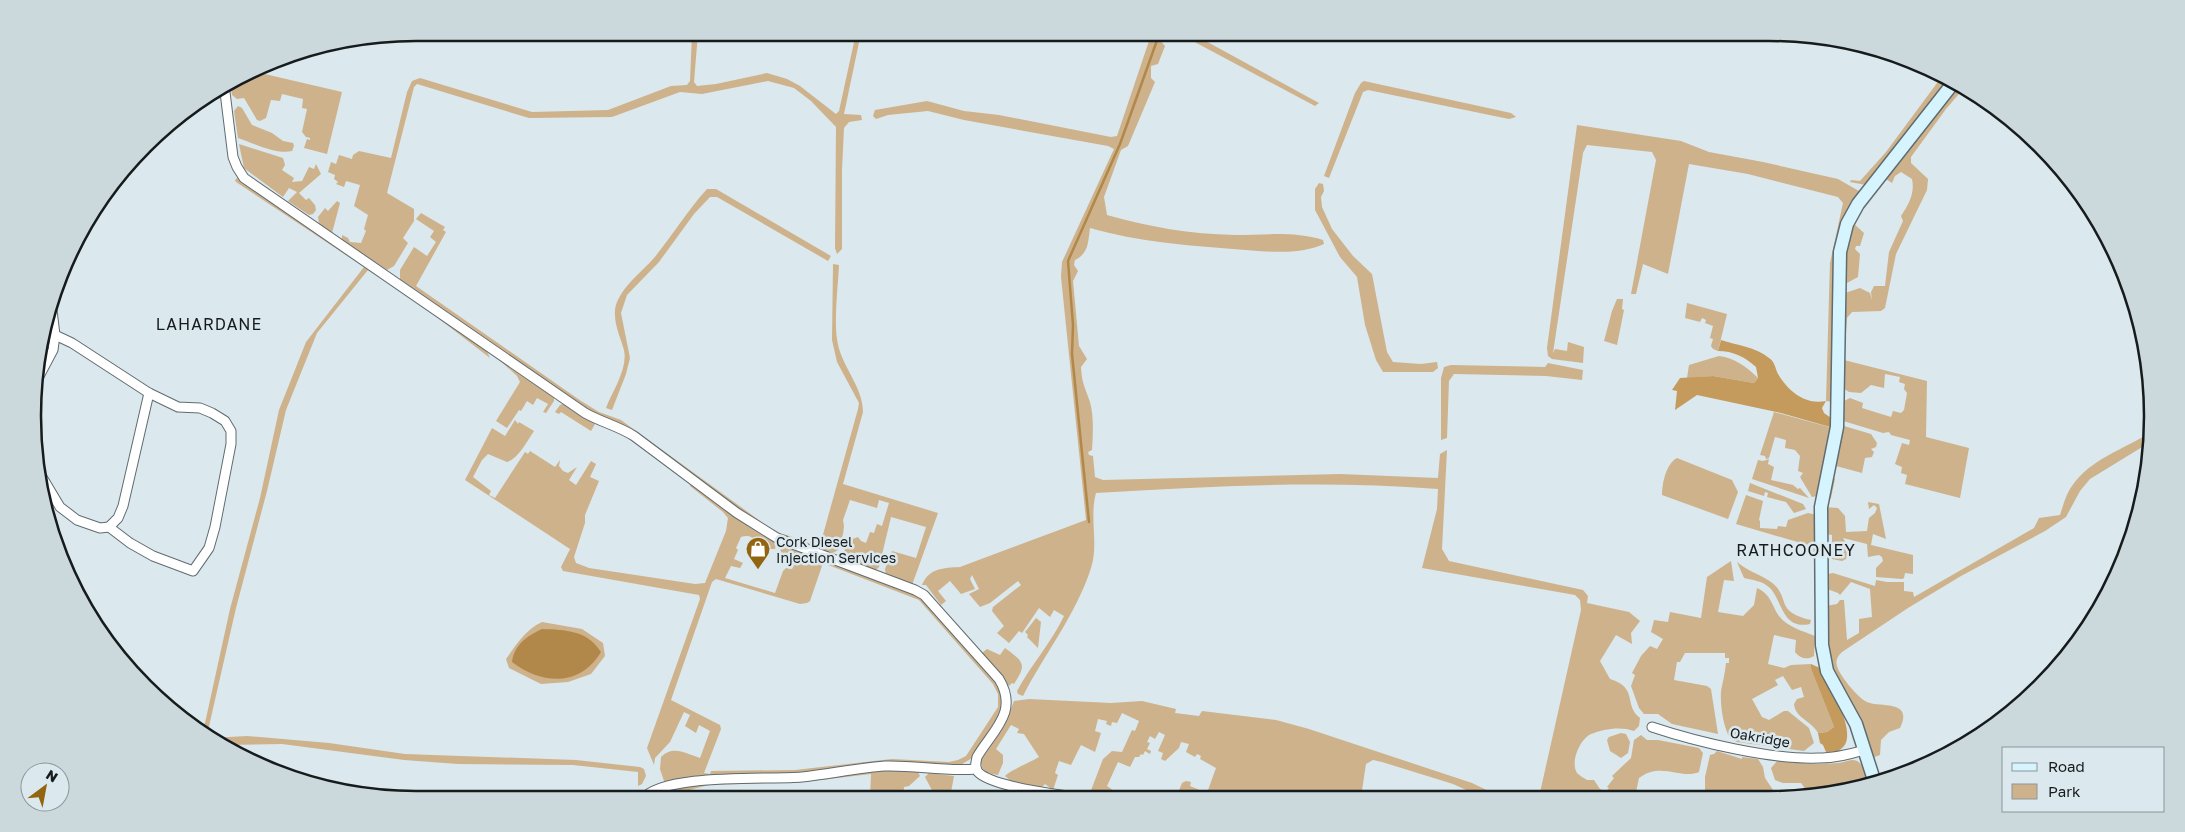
<svg xmlns="http://www.w3.org/2000/svg" width="2185" height="832" viewBox="0 0 2185 832" font-family="'Golos Text',sans-serif">
	<rect width="100%" height="100%" fill="#dbe8ed"/>
	<g fill="#ceb28b" fill-rule="evenodd">
		<path d="M 1152,32 L 1163,33 L 1159,39 L 1165,46 L 1158,64 L 1151,66 L 1151,78 L 1155,82 L 1128,146 L 1121,150 L 1104,197 L 1107,215 C 1149,227 1190,234 1235,235 C 1264,235 1294,231 1323,240 L 1324,244 C 1298,256 1262,251 1233,249 C 1183,245 1140,242 1090,228 C 1088,242 1089,253 1075,260 L 1074,265 L 1078,271 L 1073,281 L 1079,346 L 1087,359 L 1081,367 C 1082,384 1085,387 1090,402 C 1094,417 1093,434 1092,450 L 1088,452 L 1089,455 L 1093,456 L 1095,477 L 1103,480 L 1340,474 L 1438,478 L 1440,454 L 1447,450 L 1442,549 L 1449,561 L 1583,590 L 1588,596 L 1587,603 L 1629,612 L 1640,621 L 1631,633 L 1632,644 L 1616,635 L 1600,661 L 1610,679 C 1639,688 1623,705 1640,718 L 1639,726 L 1634,731 C 1621,726 1603,729 1591,734 C 1580,739 1570,762 1577,773 C 1580,776 1584,778 1587,780 L 1594,780 L 1600,789 L 1606,791 L 1609,788 L 1607,787 L 1614,778 L 1612,776 L 1631,758 L 1634,740 L 1641,735 L 1647,740 L 1658,740 L 1699,748 L 1703,753 L 1699,772 C 1681,780 1661,761 1639,778 L 1635,797 L 1539,797 L 1581,610 L 1580,600 L 1575,595 L 1422,568 L 1437,509 L 1438,489 C 1324,480 1210,486 1096,493 C 1089,518 1099,543 1091,568 C 1076,615 1045,653 1023,696 L 1018,694 L 1017,691 C 1031,665 1051,643 1064,616 L 1054,610 L 1050,617 L 1039,608 L 1022,633 L 1019,631 L 1009,643 L 997,633 L 1004,626 L 992,611 L 993,607 L 1021,585 L 1018,581 L 990,603 L 980,607 L 969,594 L 979,589 L 972,575 L 970,579 L 975,589 L 961,594 L 950,581 L 938,591 L 946,601 L 941,605 L 926,585 L 922,585 C 929,568 943,568 960,567 L 1086,520 L 1061,277 L 1062,262 L 1114,149 L 1108,146 L 964,120 L 928,111 L 888,115 L 876,119 L 873,116 L 875,110 L 927,101 L 964,111 L 999,115 L 1111,137 L 1117,136 Z"/>
		<polygon points="692,33 698,33 694,82 697,86 716,84 767,73 787,79 800,86 836,114 839,111 856,33 861,33 844,114 861,115 862,120 849,122 844,128 842,170 842,249 837,254 835,248 836,127 811,101 794,88 768,81 702,94 680,92 612,117 529,118 417,84 414,87 387,193 414,209 414,221 403,238 408,243 394,266 387,270 342,240 342,235 348,238 350,242 361,243 366,231 364,229 368,215 354,206 360,185 346,181 344,187 336,184 338,182 334,179 335,175 328,172 331,162 336,164 339,155 352,159 353,155 359,151 391,158 407,92 412,81 420,78 532,112 608,110 671,86 687,85 690,81"/>
		<polygon points="1168,33 1191,33 1319,103 1315,106 1189,39"/>
		<polygon points="252,71 342,92 327,154 304,148 307,139 310,140 310,138 306,137 302,132 307,109 302,108 303,99 282,94 280,101 271,100 266,118 260,121 257,120 244,98 237,99 232,95 230,81"/>
		<polygon points="1943,75 1950,79 1866,185 1850,182 1851,180 1860,181 1886,152"/>
		<polygon points="1364,81 1511,113 1516,117 1509,119 1368,90 1363,92 1329,178 1324,176 1355,93 1361,83"/>
		<path d="M 1957,83 L 1964,88 L 1946,109 L 1911,157 L 1911,163 L 1928,179 L 1927,190 L 1896,254 L 1885,308 L 1881,311 L 1852,312 L 1847,318 L 1844,360 L 1927,381 L 1926,437 L 1969,448 L 1960,498 L 1905,484 L 1907,475 L 1901,473 L 1902,467 L 1895,464 L 1902,443 L 1909,445 L 1910,440 L 1891,435 L 1889,432 L 1883,433 L 1840,420 L 1840,403 L 1850,398 L 1863,403 L 1862,408 L 1891,417 L 1893,411 L 1901,413 L 1904,410 L 1907,393 L 1904,389 L 1905,384 L 1899,382 L 1900,377 L 1885,374 L 1884,388 L 1871,385 L 1861,393 L 1849,392 L 1840,386 L 1845,293 L 1860,288 L 1870,293 L 1872,300 L 1871,292 L 1874,286 L 1885,286 L 1889,252 L 1903,221 L 1901,216 C 1909,204 1915,193 1912,179 L 1901,172 L 1895,176 L 1892,183 L 1886,179 L 1885,176 Z"/>
		<path d="M 238,106 L 242,108 L 252,125 L 272,133 L 283,141 L 293,143 L 294,146 L 292,151 C 277,155 253,143 238,138 L 234,111 Z"/>
		<polygon points="1577,125 1681,141 1709,152 1763,162 1838,179 1859,191 1860,193 1850,209 1832,402 1826,401 1830,263 1843,203 1838,197 1748,174 1689,164 1668,274 1643,264 1636,294 1631,294 1656,160 1652,152 1587,145 1583,153 1553,353 1555,349 1567,351 1568,342 1584,347 1583,363 1552,359 1548,356 1547,348"/>
		<polygon points="239,144 283,158 285,165 282,170 294,178 292,182 302,181 309,167 314,169 316,164 321,174 299,193 306,200 309,198 315,205 316,210 313,214 309,215 288,201 297,192 289,188 283,197 244,168"/>
		<polygon points="238,177 370,266 486,349 490,358 425,308 368,270 317,333 286,410 267,491 236,608 207,735 199,731 205,723 230,609 260,498 279,410 306,342 364,267 236,182 235,180"/>
		<polygon points="1319,183 1323,184 1324,191 1321,197 1322,207 1332,229 1353,256 1372,274 1387,352 1393,362 1421,364 1437,362 1438,368 1433,372 1383,372 1376,360 1365,325 1357,277 1340,257 1315,210 1315,189"/>
		<path d="M 707,189 L 716,189 L 831,256 L 828,261 L 717,197 L 710,197 L 694,214 L 659,262 L 627,295 L 621,313 L 630,358 L 626,374 L 612,410 L 606,408 C 613,390 628,369 624,350 C 620,336 614,325 615,310 C 618,289 641,273 654,258 C 672,236 687,211 707,189 Z"/>
		<polygon points="337,201 340,203 332,233 319,224 318,217 325,208 328,211"/>
		<polygon points="421,213 445,227 443,230 446,232 416,286 581,401 599,412 621,420 774,531 773,533 645,440 619,423 594,415 400,279 400,270 414,247 427,256 436,242 430,237 434,231 416,219"/>
		<polygon points="1853,223 1864,233 1860,246 1856,246 1855,249 1860,254 1858,277 1847,283 1842,280 1841,268"/>
		<path d="M 833,264 L 839,265 C 838,286 834,319 837,339 C 840,365 863,386 863,412 L 843,484 L 938,513 L 912,585 L 886,575 L 885,569 L 892,551 L 916,558 L 926,527 L 891,517 L 879,567 L 875,571 L 848,561 L 844,552 L 847,541 L 858,537 L 861,541 L 866,543 L 870,532 L 874,533 L 877,524 L 882,526 L 889,503 L 879,500 L 877,508 L 850,500 L 843,520 L 844,526 L 843,534 L 838,550 L 831,554 L 782,537 L 783,534 L 805,541 L 819,549 L 858,409 L 859,403 L 837,362 L 832,340 Z"/>
		<polygon points="1617,299 1623,299 1622,309 1624,310 1617,345 1604,341 1612,311"/>
		<polygon points="1687,303 1727,314 1718,351 1713,349 1711,346 1713,339 1710,338 1713,326 1705,323 1706,320 1702,318 1700,322 1685,318"/>
		<path d="M 1719,356 C 1735,358 1747,367 1758,378 L 1754,383 L 1713,376 L 1687,378 L 1689,365 Z"/>
		<polygon points="496,357 554,395 554,401 546,413 543,412 548,404 537,398 533,405 527,401 521,411 519,410 507,428 496,421 520,382 517,376"/>
		<polygon points="1548,363 1583,370 1582,380 1546,376 1454,374 1449,381 1447,438 1441,440 1441,378 1444,367 1451,365 1545,367"/>
		<polygon points="565,403 595,424 591,431 561,412 559,414 555,412 560,405"/>
		<polygon points="1774,412 1829,427 1831,418 1833,419 1817,496 1812,497 1800,477 1803,473 1798,471 1800,456 1795,450 1785,448 1786,440 1775,437 1769,458 1766,459 1765,456 1760,455"/>
		<path d="M 515,420 L 518,424 L 519,422 L 534,431 C 527,441 519,458 507,462 L 488,454 L 482,460 L 473,477 L 491,491 L 489,495 L 495,498 L 525,452 L 528,454 L 530,451 L 555,467 L 560,460 L 559,466 L 563,471 L 568,473 L 577,467 L 569,480 L 576,485 L 591,461 L 596,464 L 590,477 L 599,481 L 585,515 L 585,523 L 574,557 L 576,563 L 589,568 L 695,584 L 705,583 L 726,531 L 728,518 L 723,512 L 690,486 L 692,482 L 775,540 L 776,545 L 775,549 L 765,549 C 756,543 754,533 741,537 L 736,548 L 738,550 L 734,559 L 743,563 L 740,568 L 731,566 L 725,578 L 775,593 L 783,571 L 786,568 L 792,569 L 794,565 C 787,561 784,558 780,550 L 784,545 L 918,595 L 997,682 L 1001,692 L 1001,712 L 972,758 L 959,766 L 829,772 L 665,784 L 660,769 L 661,757 C 673,745 685,753 700,758 L 710,731 L 699,725 L 696,733 L 685,726 L 690,715 L 684,712 L 670,742 L 655,758 L 654,765 L 647,748 L 700,599 L 699,595 L 563,571 L 561,567 L 570,549 L 465,480 L 492,428 L 505,436 ZM 823,563 L 919,600 L 993,684 L 998,694 L 998,707 L 966,756 L 958,760 L 949,762 L 892,759 L 795,770 L 711,771 L 710,774 L 704,773 L 721,729 L 720,725 L 671,700 L 712,582 L 716,579 L 800,604 L 807,603 L 810,601 Z"/>
		<path d="M 1844,426 L 1871,434 L 1877,443 L 1876,447 L 1871,449 L 1874,452 L 1872,457 L 1865,458 L 1862,473 L 1836,466 L 1832,476 L 1835,479 L 1831,498 L 1829,499 C 1824,489 1838,443 1840,428 Z"/>
		<path d="M 2151,432 L 2152,441 L 2090,479 L 2080,491 L 2066,517 L 2045,531 L 1961,576 L 1908,608 L 1842,652 C 1838,656 1835,660 1837,666 C 1839,675 1858,698 1867,702 C 1880,708 1914,699 1900,728 L 1889,732 L 1881,740 L 1880,755 L 1872,758 L 1835,682 L 1826,650 L 1826,606 L 1837,604 L 1840,600 L 1844,600 L 1847,640 L 1859,633 L 1859,619 L 1872,617 L 1870,589 L 1851,582 L 1840,595 L 1838,593 L 1827,589 L 1828,574 L 1833,573 L 1875,586 L 1876,580 L 1887,582 L 1904,582 L 1904,591 L 1913,592 L 1914,597 L 2034,528 L 2039,518 L 2060,515 C 2063,506 2066,494 2072,486 C 2090,459 2125,449 2151,432 Z"/>
		<path d="M 1677,458 L 1732,480 L 1738,492 L 1728,519 L 1662,495 C 1662,483 1666,464 1677,458 Z"/>
		<polygon points="1769,459 1768,464 1774,467 1771,480 1793,485 1798,489 1800,488 1809,498 1752,479 1758,460 1763,461"/>
		<polygon points="1750,483 1803,504 1806,509 1794,513 1786,502 1767,497 1768,493 1765,492 1764,496 1748,491"/>
		<polygon points="1746,495 1763,501 1759,520 1760,521 1760,528 1777,529 1778,526 1786,527 1788,520 1808,513 1817,515 1818,548 1736,524"/>
		<polygon points="1868,502 1879,504 1886,539 1873,534 1871,545 1913,555 1913,574 1905,573 1904,578 1902,579 1876,577 1876,568 1883,561 1882,557 1879,555 1868,557 1867,544 1843,538 1849,548 1846,559 1842,561 1832,559 1832,535 1825,534 1825,507 1838,508 1845,516 1846,532 1867,531 1869,518 1875,513 1877,508 1874,505 1869,509"/>
		<path d="M 1731,561 L 1734,581 L 1724,580 L 1718,612 L 1743,616 L 1754,605 L 1757,588 C 1771,594 1772,606 1779,616 C 1787,627 1803,631 1815,636 L 1814,656 C 1808,660 1800,659 1795,652 L 1796,640 L 1774,635 L 1768,664 L 1784,668 L 1791,665 L 1811,664 L 1811,669 L 1834,727 L 1827,732 L 1818,733 C 1812,721 1795,718 1794,704 L 1797,699 L 1804,697 L 1801,687 L 1792,690 L 1783,676 L 1775,680 L 1778,685 L 1752,699 L 1762,717 L 1769,720 L 1784,711 L 1788,711 L 1809,728 L 1814,743 L 1804,751 L 1737,742 L 1730,738 C 1723,727 1720,704 1721,691 C 1723,681 1725,673 1726,663 L 1729,663 L 1729,658 L 1725,658 L 1725,653 L 1685,653 L 1680,662 L 1677,662 L 1674,680 L 1707,686 L 1711,689 L 1718,734 L 1672,724 L 1658,714 L 1644,714 L 1639,708 L 1631,686 L 1635,675 L 1632,673 L 1641,656 L 1650,646 L 1657,649 L 1663,639 L 1651,632 L 1654,620 L 1668,622 L 1670,612 L 1701,618 L 1707,577 Z"/>
		<path d="M 1737,562 C 1747,571 1760,574 1771,582 C 1792,598 1773,611 1811,620 L 1810,624 C 1782,630 1783,602 1770,588 C 1763,581 1753,580 1744,578 Z"/>
		<polygon points="1036,618 1041,622 1038,648 1027,637 1028,635 1025,632"/>
		<path d="M 542,622 L 582,629 L 603,643 L 605,656 L 591,674 L 568,682 L 541,684 L 509,668 L 506,659 C 517,644 525,630 542,622 Z"/>
		<path d="M 1005,648 C 1024,662 1027,664 1014,684 L 1012,683 L 1009,686 L 982,653 L 987,649 L 1000,655 Z"/>
		<path d="M 1029,699 L 1111,703 L 1142,701 L 1176,709 L 1175,713 L 1199,716 L 1202,711 L 1276,720 L 1309,729 L 1472,783 L 1501,797 L 1482,797 L 1453,784 L 1382,762 L 1373,760 L 1366,764 L 1361,797 L 1176,798 L 1182,783 L 1186,781 L 1191,782 L 1190,786 L 1207,793 L 1216,768 L 1200,759 L 1201,756 L 1197,754 L 1195,757 L 1186,752 L 1189,744 L 1181,742 L 1179,748 L 1165,761 L 1161,759 L 1163,753 L 1158,751 L 1165,735 L 1159,732 L 1155,739 L 1150,736 L 1147,742 L 1150,743 L 1147,749 L 1151,751 L 1150,754 L 1145,751 L 1143,755 L 1141,754 L 1139,757 L 1135,757 L 1130,767 L 1118,762 L 1107,786 L 1124,798 L 1100,798 L 1090,793 L 1103,759 L 1112,751 L 1122,752 L 1132,730 L 1135,731 L 1139,721 L 1122,713 L 1117,723 L 1112,722 L 1111,726 L 1106,724 L 1107,721 L 1098,719 L 1095,731 L 1101,733 L 1095,752 L 1081,745 L 1071,765 L 1059,761 L 1055,773 L 1058,775 L 1053,790 L 1045,784 L 1042,787 L 1038,788 L 1011,781 L 1005,776 C 1009,771 1031,762 1039,757 L 1024,734 L 1017,733 L 1019,729 L 1011,725 L 996,749 L 1003,755 L 1003,763 L 998,775 L 987,773 L 982,768 L 980,757 L 1008,716 L 1014,701 Z"/>
		<polygon points="1621,733 1626,734 1630,742 1628,753 1621,758 1610,751 1607,740 1609,737"/>
		<polygon points="247,736 329,743 405,754 576,760 640,767 644,769 646,776 642,784 638,786 638,772 573,765 458,764 404,760 282,744 222,745 211,738"/>
		<polygon points="1717,751 1742,759 1742,757 1758,759 1763,767 1765,778 1777,796 1709,796 1710,794 1705,793 1705,777 1710,755 1714,754"/>
		<path d="M 1778,760 C 1798,763 1817,765 1838,763 C 1844,763 1851,758 1857,761 C 1864,765 1866,774 1869,781 L 1819,796 L 1812,796 L 1811,790 L 1806,790 L 1801,783 L 1783,783 L 1775,780 L 1771,768 Z"/>
		<polygon points="870,770 917,770 920,776 909,786 904,787 903,798 870,798 871,774 803,782 709,785 654,799 647,799 661,792 699,784"/>
		<polygon points="929,773 954,776 950,798 936,798 925,777"/>
	</g>
	<g fill="#c49b5d">
		<path d="M 1721,340 C 1736,345 1756,347 1769,358 C 1775,362 1775,368 1778,374 C 1789,392 1805,405 1826,401 L 1822,408 L 1824,413 L 1831,418 L 1830,427 L 1781,413 L 1697,395 L 1675,410 L 1677,391 L 1672,390 L 1680,378 L 1713,376 L 1754,383 L 1758,378 L 1756,367 C 1745,357 1733,351 1718,351 Z"/>
		<path d="M 1811,664 L 1820,668 L 1824,673 C 1831,689 1860,737 1841,749 C 1837,752 1831,752 1826,752 L 1823,745 L 1820,743 L 1818,733 L 1827,732 L 1834,727 L 1811,669 Z"/>
	</g>
	<path fill="#b1884a" d="M 542,629 C 566,630 587,630 601,652 C 580,687 542,685 512,662 C 514,645 527,636 542,629 Z"/>
	<g fill="none" stroke-linecap="round" stroke-linejoin="round">
		<polyline stroke="#b1884a" stroke-width="2.5" points="1089,522 1072,354 1073,325 1068,261 1120,144 1160,32"/>
		<defs>
			<g id="street">
				<path d="M 224,84 L 233,157 L 237,167 L 244,178 L 585,413 C 601,422 618,426 634,436 L 737,513 L 777,538 L 915,590 L 924,595 L 999,679 C 1019,712 993,730 977,757 C 976,763 974,767 978,772 C 992,787 1058,794 1079,798"/>
				<polyline points="44,332 55,335 51,302"/>
				<polyline points="36,382 53,350 55,335 72,343 149,393 178,407 200,408 212,413 225,421 231,431 231,444 215,527 209,548 193,571 153,556 130,543 109,527 100,528 77,520 60,507 39,472"/>
				<polyline points="109,527 118,518 123,506 149,393"/>
				<path d="M 1652,727 C 1697,742 1772,760 1819,758 C 1835,758 1850,754 1865,750"/>
				<path d="M 643,799 C 663,773 769,780 802,777 C 830,774 857,768 885,766 C 915,765 946,772 976,769"/>
			</g>
			<polyline id="secondary" points="1874,780 1856,724 1827,671 1822,645 1821,507 1837,427 1840,252 1847,224 1858,204 1954,82"/>
		</defs>
		<use href="#street" stroke="#606c70" stroke-width="11"/>
		<use href="#secondary" stroke="#606c70" stroke-width="15"/>
		<use href="#street" stroke="#fff" stroke-width="9"/>
		<use href="#secondary" stroke="#d6f4fe" stroke-width="12"/>
	</g>
	<defs>
		<symbol id="shop-pin" viewBox="-11 -11 22 30"><path d="M0 17L-7.5 6A9.5 9.5 0 1 1 7.5 6Z" fill="#926511" stroke="#dbe8ed"/><path d="M-5-2.5h2.3a2.7 3.5 0 0 1 5.4 0H5L5.5 6h-11ZM-1.5-2.5h3a1.5 2.3 0 0 0-3 0Z" fill="#fff"/></symbol>
	</defs>
	<g fill-rule="evenodd">
		<use href="#shop-pin" x="744" y="535" width="28" height="38"/>
	</g>
	<g text-anchor="middle" dominant-baseline="central" stroke-width="5" stroke-linejoin="round" paint-order="stroke">
		<g font-size="14" fill="#161b1d" stroke="#dbe8ed" text-anchor="start">
			<text x="776" y="541">Cork Diesel<tspan x="776" dy="16">Injection Services</tspan></text>
		</g>
		<g font-size="14" fill="#161b1d" stroke="#dbe8ed">
			<text transform="translate(1760 737) rotate(10)">Oakridge</text>
		</g>
		<g font-size="16" letter-spacing="1" fill="#161b1d" stroke="#dbe8ed">
			<text x="209" y="324">LAHARDANE</text>
			<text x="1796" y="550">RATHCOONEY</text>
		</g>
	</g>
	<path d="M0 0H2185V832H0ZM416 41H1769A375 375 0 0 1 2144 416V416A375 375 0 0 1 1769 791H416A375 375 0 0 1 41 416V416A375 375 0 0 1 416 41Z" fill="#cbd8dc" fill-rule="evenodd"/>
	<path fill="none" stroke="#161b1d" stroke-width="2.5" d="M416 41H1769A375 375 0 0 1 2144 416V416A375 375 0 0 1 1769 791H416A375 375 0 0 1 41 416V416A375 375 0 0 1 416 41Z"/>
	<rect x="2002" y="747" width="162" height="65" fill="#dbe8ed" stroke="#8c969a"/>
	<rect x="2012" y="763" width="25" height="8" fill="#d6f4fe" stroke="#8c969a"/>
	<text x="2048" y="772" font-size="15" fill="#161b1d">Road</text>
	<rect x="2012" y="784" width="25" height="15" fill="#ceb28b" stroke="#8c969a"/>
	<text x="2048" y="797" font-size="15" fill="#161b1d">Park</text>
	<g transform="translate(45 787) rotate(32)"><circle r="24" fill="#dbe8ed" stroke="#8c969a"/>
	<path d="M0-4L9 19L0 12L-9 19Z" fill="#926511"/>
	<text y="-8" font-size="14" font-weight="bold" text-anchor="middle" fill="#161b1d">N</text>
	</g>
</svg>
